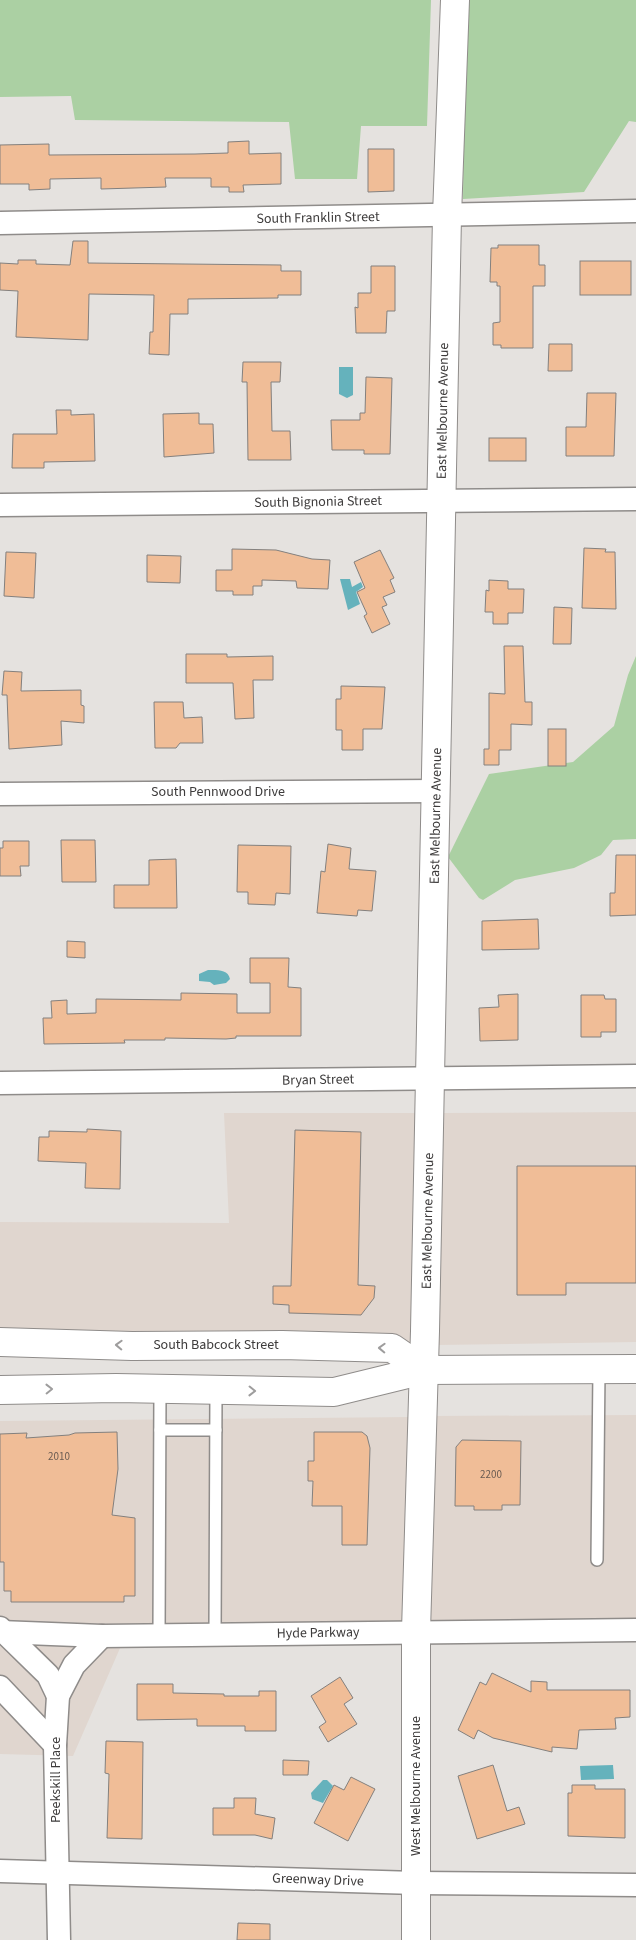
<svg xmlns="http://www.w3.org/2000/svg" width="636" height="1940" viewBox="0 0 636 1940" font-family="'Source Sans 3',sans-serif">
	<rect width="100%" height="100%" fill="#e5e2df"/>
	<g fill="#e0d6cf">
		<polygon points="636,1112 636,1342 436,1345 441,1113"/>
		<polygon points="224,1113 418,1113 414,1345 0,1332 0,1222 229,1223"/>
		<polygon points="636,1415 636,1639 428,1631 434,1416"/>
		<polygon points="412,1417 405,1639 124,1639 73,1756 0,1754 0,1421"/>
	</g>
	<g fill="#abd0a3">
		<polygon points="0,0 431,0 427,126 361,126 357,179 295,179 289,122 75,120 71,96 0,97"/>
		<polygon points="465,0 636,0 636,122 629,121 584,192 463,199"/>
		<polygon points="636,656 636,839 613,840 601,855 574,868 515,880 483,900 479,898 448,857 489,774 573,762 614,726 628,675"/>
	</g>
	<g fill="#65b2bc">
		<polygon points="339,367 353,367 353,395 347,398 339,394"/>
		<polygon points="340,579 350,579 352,587 361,582 363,587 356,592 360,604 348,610"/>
		<path d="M 208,970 C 217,970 228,969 230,979 L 226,983 L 214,985 L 210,982 L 199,981 L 199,974 Z"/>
		<polygon points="613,1765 614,1779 581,1780 580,1766"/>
		<polygon points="323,1780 327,1780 333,1786 323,1803 312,1799 311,1793"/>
	</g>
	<g fill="#f0bd97" stroke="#83807e">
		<polygon points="249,141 249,154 281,153 281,184 243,185 244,192 229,192 229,187 211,187 211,178 165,178 166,187 101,189 101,178 50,179 50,189 29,190 29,184 0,184 0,145 49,144 49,155 195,154 228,153 228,142"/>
		<polygon points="368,149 394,149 394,191 368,192"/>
		<polygon points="73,241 88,241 88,263 281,265 281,271 301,271 301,295 278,295 278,298 188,299 188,314 170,314 169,355 149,354 150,332 153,332 154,295 89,294 88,340 16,337 18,291 0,290 0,263 18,264 18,260 36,260 36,264 70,265"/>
		<polygon points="498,245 539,245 539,265 545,265 545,286 533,286 533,348 501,348 501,345 493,345 493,323 500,322 500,286 497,286 497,282 490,282 491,248 498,248"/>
		<rect x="580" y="261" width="51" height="34"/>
		<polygon points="371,266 395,266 395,311 387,311 386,333 356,333 355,307 358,308 358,293 371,293"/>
		<polygon points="549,344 572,344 572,371 548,371"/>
		<polygon points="243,362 281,362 280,382 271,382 272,431 290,431 291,460 248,460 247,382 242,382"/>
		<polygon points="366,377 392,378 390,454 364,454 364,450 332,450 331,420 360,420 360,413 365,413"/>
		<polygon points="587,393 616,393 614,456 566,456 566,427 586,427"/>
		<polygon points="56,410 71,410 71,415 94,414 95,461 44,462 44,468 12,468 13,434 57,434"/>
		<polygon points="199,413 199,424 213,424 214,453 164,457 163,414"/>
		<rect x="489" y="438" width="37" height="23"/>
		<polygon points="584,548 606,549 605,552 615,552 616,609 582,608"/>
		<polygon points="232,549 276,550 312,559 330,560 328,589 297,588 296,581 262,580 262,586 253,586 253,595 233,595 233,591 216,591 216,570 232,570"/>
		<polygon points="380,550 394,578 390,580 395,592 383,597 387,605 382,607 390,624 372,633 364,616 367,614 357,592 365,588 354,562"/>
		<polygon points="6,552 36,553 34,598 4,596"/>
		<polygon points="147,555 181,556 180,583 147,582"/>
		<polygon points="489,580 508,581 508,589 524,589 523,613 508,613 508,624 493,624 493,612 485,612 486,590 489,591"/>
		<polygon points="554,607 572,608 571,644 553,644"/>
		<polygon points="504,646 523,646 525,702 532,702 532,725 511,724 511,750 499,750 499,765 484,765 484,749 489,749 489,693 505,694"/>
		<polygon points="186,654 227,654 227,657 273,656 273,680 253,680 254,718 235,719 233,683 186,683"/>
		<polygon points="4,671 22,672 21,691 81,690 81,705 84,706 84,723 61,721 62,745 9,749 7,695 2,695"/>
		<polygon points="341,686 385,687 382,729 363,729 363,750 342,750 342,730 336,730 336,699 341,699"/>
		<polygon points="154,702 183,702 184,718 202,717 203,743 180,743 176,748 155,748"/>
		<rect x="548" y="729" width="18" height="37"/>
		<polygon points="61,840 95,840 96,882 62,882"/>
		<polygon points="3,841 29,841 29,866 20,866 21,876 0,876 0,848 3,848"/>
		<polygon points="328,844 351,848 349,869 376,871 372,911 358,910 357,916 317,913 321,871 325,872"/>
		<polygon points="238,845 291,846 290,894 276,893 275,905 248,904 248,892 237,892"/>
		<polygon points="616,855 636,855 636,915 610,916 610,893 615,893"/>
		<polygon points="176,859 177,908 114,908 114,885 149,885 149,860"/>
		<polygon points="538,919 539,949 482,950 482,921"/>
		<polygon points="67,941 85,942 85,958 67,957"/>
		<polygon points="250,958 289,958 288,987 301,988 301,1036 236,1036 236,1038 226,1039 165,1038 165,1040 124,1040 125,1043 44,1044 43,1018 52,1018 51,1001 67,1000 67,1014 96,1013 96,999 181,1000 181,993 237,994 237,1013 270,1013 270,983 250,983"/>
		<polygon points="518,994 518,1040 480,1041 479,1008 499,1007 498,995"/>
		<polygon points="581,995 604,995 605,999 616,999 616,1032 601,1032 601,1037 581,1037"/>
		<polygon points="87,1129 121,1131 120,1189 85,1188 86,1163 38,1161 39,1137 49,1137 49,1131 87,1132"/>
		<polygon points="295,1130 361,1132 358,1285 375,1286 374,1298 361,1315 289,1313 289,1305 273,1304 273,1286 291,1286"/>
		<polygon points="517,1166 636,1166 636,1283 566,1283 566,1295 517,1295"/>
		<polygon points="117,1432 118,1469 112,1515 135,1518 135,1596 124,1596 124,1602 11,1602 11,1591 4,1591 4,1562 0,1562 0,1434 27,1433 26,1438 69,1435 75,1433"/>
		<polygon points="314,1432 362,1432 367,1436 370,1448 367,1545 342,1545 342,1506 312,1506 313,1481 308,1481 308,1461 314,1461"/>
		<polygon points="462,1440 521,1441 520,1505 502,1505 502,1510 474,1510 474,1506 455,1506 456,1447"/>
		<polygon points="492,1673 531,1692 531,1681 547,1682 547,1690 630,1690 630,1717 615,1718 616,1729 579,1730 577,1749 552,1747 552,1752 493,1738 478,1730 474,1739 458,1730 480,1682 486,1685"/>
		<polygon points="340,1677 353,1698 344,1704 357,1724 328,1742 319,1727 326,1722 311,1696"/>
		<polygon points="137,1684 173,1684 173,1693 224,1694 224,1696 259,1696 259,1691 276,1691 276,1731 245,1731 245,1726 197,1726 197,1719 137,1720"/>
		<polygon points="106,1741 143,1742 142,1839 107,1838 109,1774 105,1773"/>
		<polygon points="283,1760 309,1761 308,1775 283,1775"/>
		<polygon points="493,1765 507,1811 519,1807 525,1824 477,1839 458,1776"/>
		<polygon points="351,1777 375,1789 348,1841 314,1823 334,1785 344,1790"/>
		<polygon points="572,1785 595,1785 595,1789 625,1789 625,1838 568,1836 568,1793 572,1793"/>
		<polygon points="234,1798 256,1798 255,1814 275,1818 272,1839 255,1835 213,1835 213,1808 234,1808"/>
		<polygon points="238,1923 270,1924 270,1940 237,1940"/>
	</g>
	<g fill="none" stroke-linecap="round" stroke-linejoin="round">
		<defs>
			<g id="service">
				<polyline points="160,1430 216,1430"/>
				<polyline points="597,1560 599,1370"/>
				<polyline points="215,1634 216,1390"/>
				<polyline points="159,1635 160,1389"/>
			</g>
			<g id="minor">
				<polyline points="0,223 636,211"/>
				<polyline points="0,505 636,499"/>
				<polyline points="0,794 436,791"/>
				<polyline points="0,1083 636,1076"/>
				<polyline points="0,1628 48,1675 58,1696"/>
				<polyline points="0,1632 102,1636 636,1630"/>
				<polyline points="0,1687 55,1745"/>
				<polyline points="0,1871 416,1883 636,1885"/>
				<polyline points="59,1940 55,1745 58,1696 74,1665 102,1636"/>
			</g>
			<polyline id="tertiary" points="416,1940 416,1631 425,1331 447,216 455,0"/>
			<g id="secondary">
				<polyline points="0,1342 132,1346 282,1345 392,1348 424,1370"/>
				<polyline points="0,1390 116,1388 334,1392 424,1370 636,1369"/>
			</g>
		</defs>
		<use href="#service" stroke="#8f8c8a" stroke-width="14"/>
		<use href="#minor" stroke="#8f8c8a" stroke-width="25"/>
		<use href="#tertiary" stroke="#8f8c8a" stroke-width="30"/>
		<use href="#secondary" stroke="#8f8c8a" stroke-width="30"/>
		<use href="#service" stroke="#fff" stroke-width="11"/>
		<use href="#minor" stroke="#fff" stroke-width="22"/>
		<use href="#tertiary" stroke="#fff" stroke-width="28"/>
		<use href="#secondary" stroke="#fff" stroke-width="28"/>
	</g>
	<defs><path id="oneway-chevron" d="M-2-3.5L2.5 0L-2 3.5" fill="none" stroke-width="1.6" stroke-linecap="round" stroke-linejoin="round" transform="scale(1.25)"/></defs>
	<g stroke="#9e9d9d">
		<use href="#oneway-chevron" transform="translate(119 1345) rotate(-178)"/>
		<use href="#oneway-chevron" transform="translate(382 1348) rotate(-178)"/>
		<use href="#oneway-chevron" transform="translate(49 1389) rotate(-1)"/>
		<use href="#oneway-chevron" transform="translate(252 1391) rotate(1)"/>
	</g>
	<g text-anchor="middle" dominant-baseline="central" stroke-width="4.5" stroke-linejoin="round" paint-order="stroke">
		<g font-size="11" fill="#6a5c52">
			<text x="59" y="1456">2010</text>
			<text x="491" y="1474">2200</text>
		</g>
		<g font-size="14" fill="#3d3b3b" stroke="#fff">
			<text transform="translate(318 218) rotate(-1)">South Franklin Street</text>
			<text transform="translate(443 411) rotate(-89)">East Melbourne Avenue</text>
			<text transform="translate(318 502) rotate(-1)">South Bignonia Street</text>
			<text x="218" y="792">South Pennwood Drive</text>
			<text transform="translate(436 816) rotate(-89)">East Melbourne Avenue</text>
			<text transform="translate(318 1080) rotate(-1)">Bryan Street</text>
			<text transform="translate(428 1221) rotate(-89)">East Melbourne Avenue</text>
			<text x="216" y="1345">South Babcock Street</text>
			<text transform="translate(318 1633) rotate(-1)">Hyde Parkway</text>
			<text transform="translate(56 1780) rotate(-90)">Peekskill Place</text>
			<text transform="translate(416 1786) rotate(-90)">West Melbourne Avenue</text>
			<text transform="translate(318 1880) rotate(2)">Greenway Drive</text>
		</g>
	</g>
</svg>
